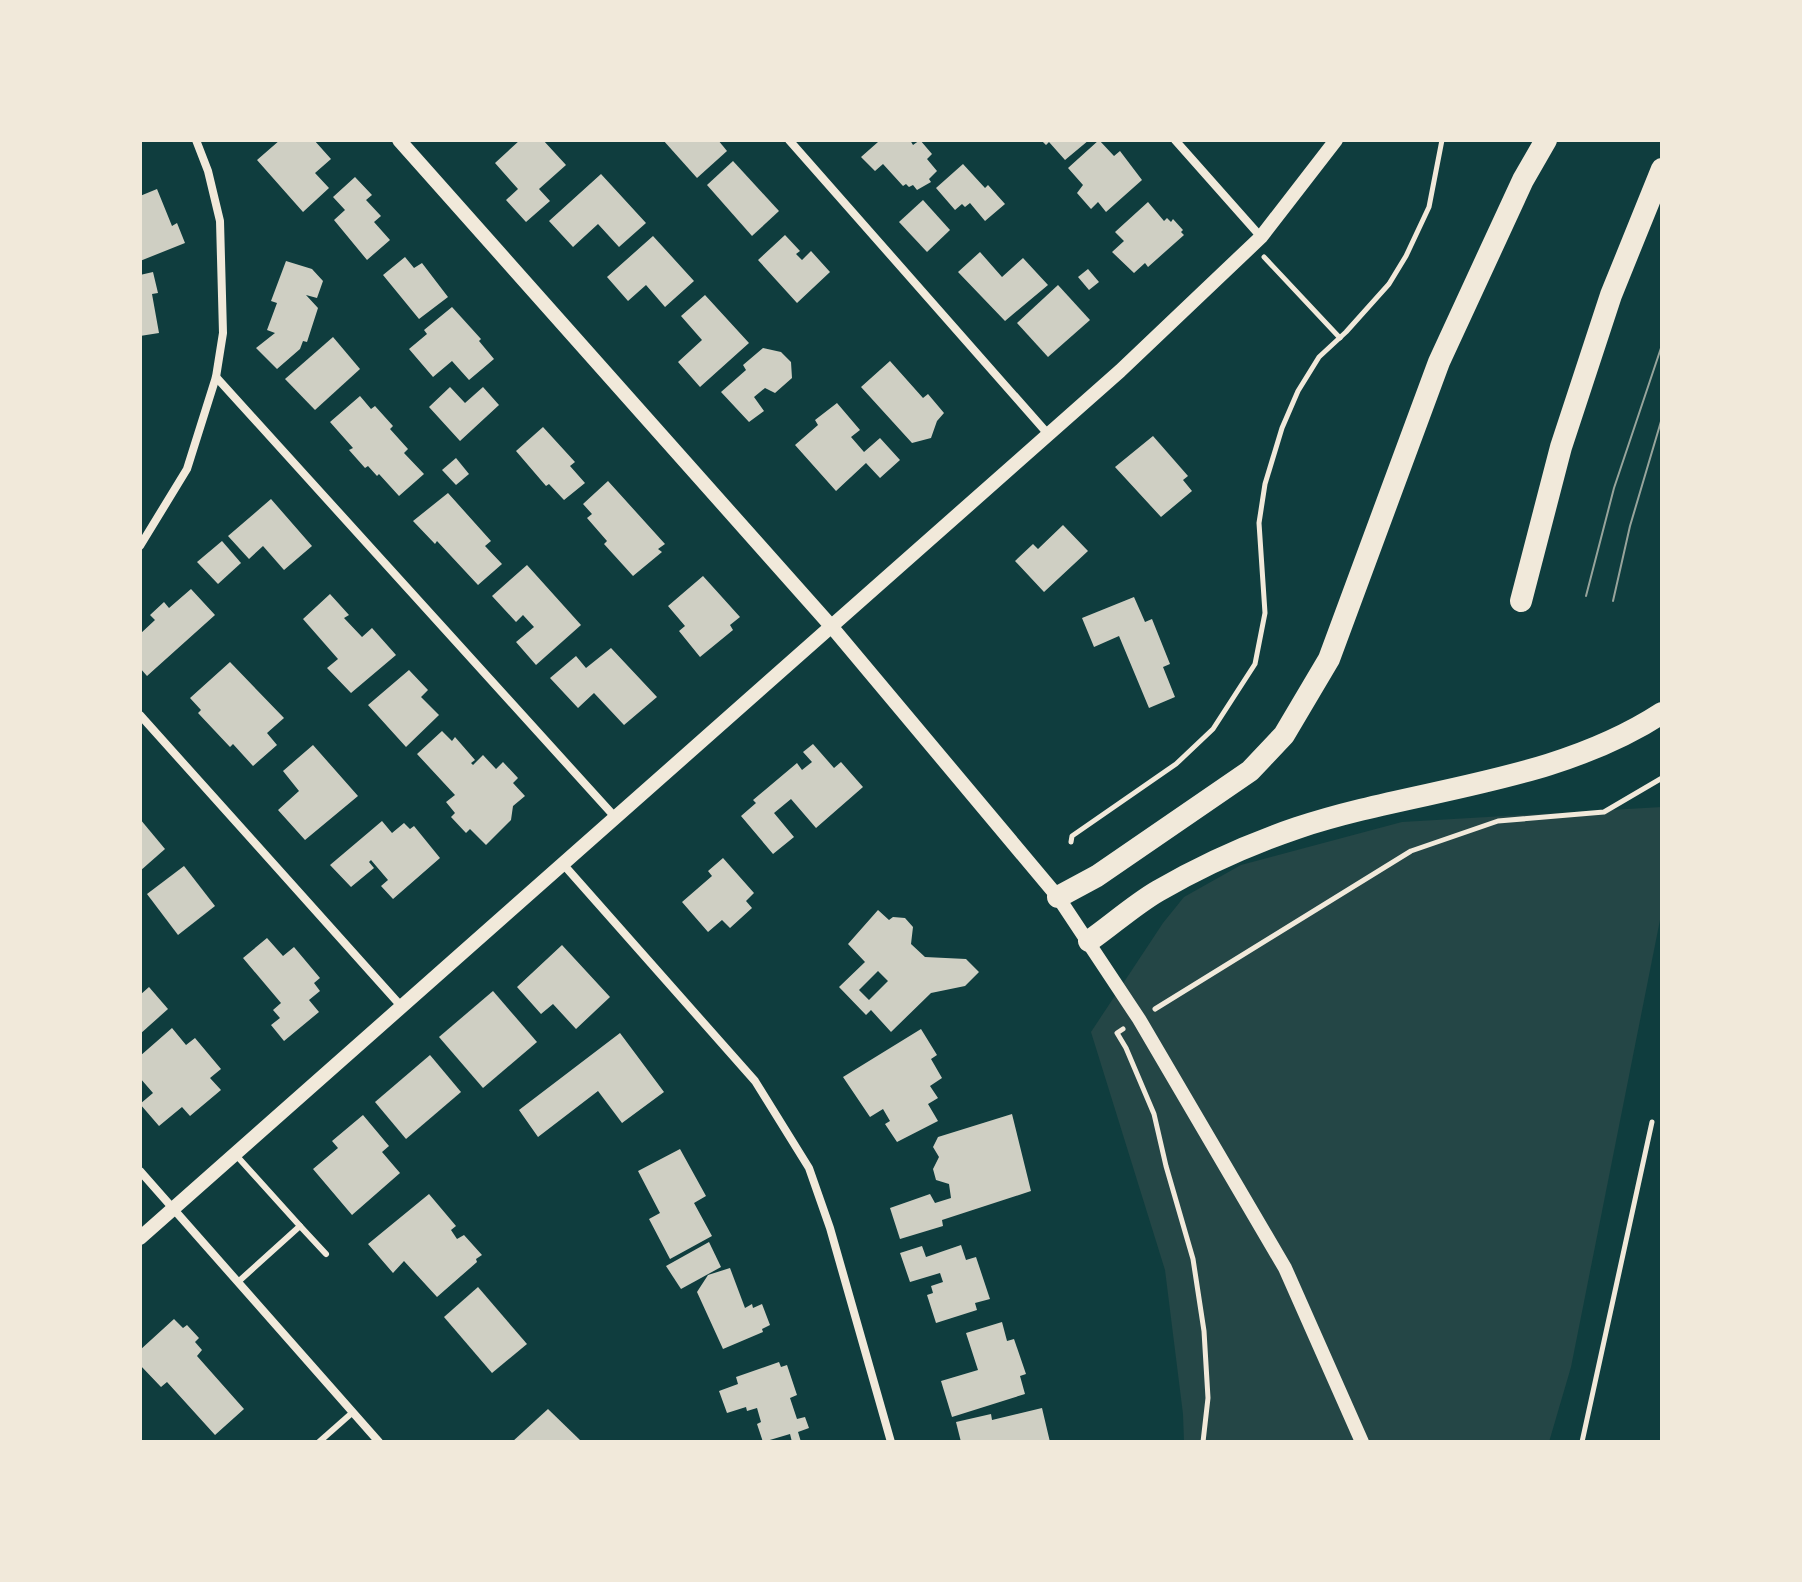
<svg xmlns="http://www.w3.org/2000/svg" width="1802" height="1582" viewBox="0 0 1802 1582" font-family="'Public Sans',sans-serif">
	<rect width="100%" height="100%" fill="#0f3d3e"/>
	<polygon fill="#244646" points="1662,807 1662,910 1571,1367 1549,1442 1184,1442 1183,1414 1165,1270 1091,1032 1163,923 1184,897 1241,865 1402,822"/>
	<g fill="#cfcfc3" fill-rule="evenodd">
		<polygon points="280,140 314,140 331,159 315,173 329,188 303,212 257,160"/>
		<polygon points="520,140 543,140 566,165 539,189 550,201 526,222 506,200 518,189 495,163"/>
		<polygon points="663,140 718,140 727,151 697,178"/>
		<polygon points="877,140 910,140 913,145 920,140 932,154 927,159 937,171 929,179 931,182 917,190 913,185 909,187 906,184 903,186 883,164 875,171 861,157 878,142"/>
		<polygon points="1041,140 1089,140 1065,160 1049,142 1046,145"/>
		<polygon points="1099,140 1114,156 1120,151 1142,180 1106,212 1098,202 1091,209 1077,193 1083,185 1068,168"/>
		<polygon points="733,161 779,211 752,236 707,185"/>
		<polygon points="963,164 985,188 988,185 1005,204 985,221 970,203 965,207 962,204 955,210 936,188"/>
		<polygon points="601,174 646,223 619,247 598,224 573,247 549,221"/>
		<polygon points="355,177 372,195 366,200 381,216 374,222 390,240 367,260 334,220 345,210 333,197"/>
		<polygon points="157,189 172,226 177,223 185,243 140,261 140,196"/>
		<polygon points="923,200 950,230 927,252 899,222"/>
		<polygon points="1148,202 1164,221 1167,218 1171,222 1173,219 1183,230 1181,232 1184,235 1148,267 1145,263 1134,273 1112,252 1124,241 1115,232"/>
		<polygon points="785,235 800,251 796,254 802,260 811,251 830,272 797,303 758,260"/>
		<polygon points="653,236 694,281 665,307 646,285 628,301 607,277"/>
		<polygon points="980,252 1002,277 1023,258 1048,285 1005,321 958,272"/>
		<polygon points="405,257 414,268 422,263 448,297 419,319 383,275"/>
		<polygon points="286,261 312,269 323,281 317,298 306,295 318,308 307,342 303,341 300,349 277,369 256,348 275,333 267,330 277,303 271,301"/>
		<polygon points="1088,269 1099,282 1089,290 1078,277"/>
		<polygon points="153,272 158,293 152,294 159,333 140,336 140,275"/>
		<polygon points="1058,285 1090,320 1048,357 1017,323"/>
		<polygon points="705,295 749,343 700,387 678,362 702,340 681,316"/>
		<polygon points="452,307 481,339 479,341 494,359 469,380 452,361 433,377 409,349 427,334 424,330"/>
		<polygon points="333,337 360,369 315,410 285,379"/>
		<polygon points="763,348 781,352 791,362 792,378 775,393 765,388 754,397 764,411 749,422 721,392 746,370 743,365"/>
		<polygon points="890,361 923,398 928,394 944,413 937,421 931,438 912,443 861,387"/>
		<polygon points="450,387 465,403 483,387 499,405 460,441 429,407"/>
		<polygon points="360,396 371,409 375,406 393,426 390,429 408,449 404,453 424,474 399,496 379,474 377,476 368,466 365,468 349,450 353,448 330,422"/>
		<polygon points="837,403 860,430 851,437 864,452 880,438 900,460 880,478 866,463 836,491 795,445 818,425 815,420"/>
		<polygon points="543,427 575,462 570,466 585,483 564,500 549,484 546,486 516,451"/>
		<polygon points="1153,436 1188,476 1183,480 1192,491 1161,517 1115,467"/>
		<polygon points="456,458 469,474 456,485 442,470"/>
		<polygon points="608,481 665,544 658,549 662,552 633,576 604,544 607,541 587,518 592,514 583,504"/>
		<polygon points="448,493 491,541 485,546 502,564 478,585 437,541 435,544 413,521"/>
		<polygon points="271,499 312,546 284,570 263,546 249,559 228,536"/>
		<polygon points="1063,525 1088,551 1044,592 1015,561 1033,544 1038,549"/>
		<polygon points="222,541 241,563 218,584 197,562"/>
		<polygon points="527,565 581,625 536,665 516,642 534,627 523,615 516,622 492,596"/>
		<polygon points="703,576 740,617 730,625 733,630 700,657 679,631 685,626 668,606"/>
		<polygon points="191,589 215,615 147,676 140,668 140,634 155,620 150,615 164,602 169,608"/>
		<polygon points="330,594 349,615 344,618 362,637 372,628 396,655 351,693 327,668 338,659 303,619"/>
		<polygon points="1134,597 1145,622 1152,619 1170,664 1163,667 1175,697 1149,708 1119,636 1094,647 1082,618"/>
		<polygon points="611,648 657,697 624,725 594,693 578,708 550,678 576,656 586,668"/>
		<polygon points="230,662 284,718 267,733 277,745 253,766 233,744 230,747 198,713 201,710 190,698"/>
		<polygon points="409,670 428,690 421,697 439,715 406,747 368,705"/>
		<polygon points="442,731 452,741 455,737 475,760 471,763 473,765 483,755 496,769 503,762 518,778 513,783 525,796 513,806 511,820 486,845 470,829 466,833 451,817 455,813 446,802 455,795 417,754"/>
		<polygon points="813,744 834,768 841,762 863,787 816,828 791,799 774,813 794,837 773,854 741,816 756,803 753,800 797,763 802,770 812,762 803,752"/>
		<polygon points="313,745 358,796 305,840 278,810 299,791 283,771"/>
		<polygon points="140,819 165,849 140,871"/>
		<polygon points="382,821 392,833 404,823 410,829 414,826 440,858 393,899 381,886 388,880 371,860 369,862 374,868 351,887 330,865"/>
		<polygon points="723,858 754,893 746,901 752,908 730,928 722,920 708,932 682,902 712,876 708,871"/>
		<polygon points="184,866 215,906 178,935 147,894"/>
		<path d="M 878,910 L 889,920 L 893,917 L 905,918 L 913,927 L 911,944 L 925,957 L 966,959 L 979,972 L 965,986 L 931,993 L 891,1032 L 871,1010 L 866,1015 L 839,987 L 865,962 L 848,944 ZM 878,971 L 888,981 L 869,1000 L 859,990 Z"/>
		<polygon points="267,938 283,956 294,947 320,978 314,983 320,991 309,1000 319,1012 284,1041 271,1025 280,1018 273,1010 281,1003 243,958"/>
		<polygon points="562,945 610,997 576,1029 553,1004 541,1014 517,987"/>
		<polygon points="149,987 168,1009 140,1034 140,995"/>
		<polygon points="493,991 537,1042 483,1088 439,1037"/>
		<polygon points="172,1028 186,1045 195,1038 221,1069 210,1078 221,1090 190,1116 182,1107 159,1126 140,1104 153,1093 140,1078 140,1056"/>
		<polygon points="921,1029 937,1055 931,1059 942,1078 930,1086 938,1098 928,1104 938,1121 897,1142 885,1124 890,1121 883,1109 870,1117 843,1077"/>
		<polygon points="620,1033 664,1092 622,1123 598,1091 538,1137 519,1110"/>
		<polygon points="430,1055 461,1092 406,1139 375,1102"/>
		<polygon points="1012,1114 1031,1191 942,1220 943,1226 900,1239 890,1208 930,1194 935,1203 951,1198 949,1184 936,1180 933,1169 939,1157 933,1147 938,1137"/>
		<polygon points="363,1115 389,1146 382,1152 400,1173 352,1215 313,1169 338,1148 332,1141"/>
		<polygon points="680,1149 706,1196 694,1203 712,1236 670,1259 649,1219 660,1213 638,1171"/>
		<polygon points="429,1194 456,1226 451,1230 457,1239 464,1235 482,1255 476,1259 477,1262 437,1297 404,1261 393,1273 368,1244"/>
		<polygon points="709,1242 721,1267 681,1289 666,1266"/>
		<polygon points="961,1245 966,1260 976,1257 990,1299 975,1303 977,1310 936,1323 927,1295 933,1293 931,1286 943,1282 940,1273 910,1282 900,1253 922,1246 926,1257"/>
		<polygon points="730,1268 745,1308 752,1304 753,1308 762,1304 770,1325 762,1329 763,1332 723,1349 697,1292 708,1275"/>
		<polygon points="478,1287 527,1344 492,1373 444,1317"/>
		<polygon points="174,1319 183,1328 187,1325 199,1338 195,1342 202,1350 197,1356 244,1409 215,1435 167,1382 161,1387 140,1365 140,1350"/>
		<polygon points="1002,1322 1007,1341 1014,1339 1026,1374 1020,1376 1025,1394 952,1417 941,1381 978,1370 966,1333"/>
		<polygon points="779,1362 781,1367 787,1365 797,1395 790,1398 797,1419 805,1417 809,1428 798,1432 801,1442 792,1442 790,1434 763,1442 757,1424 761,1422 757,1408 747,1411 746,1407 727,1413 719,1391 738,1384 736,1377"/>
		<polygon points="1042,1408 1050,1442 961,1442 956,1422 991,1414 992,1420"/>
		<polygon points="548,1409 582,1442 512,1442"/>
	</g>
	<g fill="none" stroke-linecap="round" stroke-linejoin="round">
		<g stroke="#f1e9da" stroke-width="5">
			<polyline points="1264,257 1340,338"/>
			<polyline points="1071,842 1072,836 1176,764 1213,729 1255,664 1265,613 1259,523 1265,484 1282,428 1298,391 1319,357 1346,332 1389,284 1406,256 1429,207 1442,140"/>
			<polyline points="1155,1009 1411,851 1498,821 1604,812 1662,778"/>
			<polyline points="1123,1029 1117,1033 1126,1048 1154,1114 1166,1166 1193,1259 1204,1331 1208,1398 1203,1442"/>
			<polyline points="1582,1442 1652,1122"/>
		</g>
		<g stroke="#f1e9da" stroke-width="6">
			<polyline points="235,1154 300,1226 238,1282"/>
			<polyline points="300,1226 326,1254"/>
			<polyline points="319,1442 353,1412"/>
		</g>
		<g stroke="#f1e9da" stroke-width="8">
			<polyline points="789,140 1048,434"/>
			<polyline points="1175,140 1261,237"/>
			<polyline points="216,377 615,817"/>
			<polyline points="140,546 187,469 216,377 223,333 220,221 208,171 196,140"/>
			<polyline points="140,715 401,1006"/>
			<polyline points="563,864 755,1081 809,1168 830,1228 891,1442"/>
			<polyline points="140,1171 379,1442"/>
		</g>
		<g stroke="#f1e9da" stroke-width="14">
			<polyline points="399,140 831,626 1058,897 1139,1019 1285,1268 1362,1442"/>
			<polyline points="140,1238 1120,371 1261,237 1336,140"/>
		</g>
		<g stroke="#f1e9da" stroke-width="22">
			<polyline points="1521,601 1561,447 1611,295 1662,169"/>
			<polyline points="1058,897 1097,876 1250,771 1284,735 1329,659 1439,362 1523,180 1546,140"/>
			<path d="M 1089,941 C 1112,925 1134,905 1158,891 C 1201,866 1250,844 1297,828 C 1417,788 1553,784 1662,713"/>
		</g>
		<g stroke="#97a49c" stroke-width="2">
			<polyline points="1586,596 1614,488 1662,345"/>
			<polyline points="1613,601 1630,526 1662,418"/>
		</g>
	</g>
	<rect width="1802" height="1582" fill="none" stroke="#f1e9da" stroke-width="284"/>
</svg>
